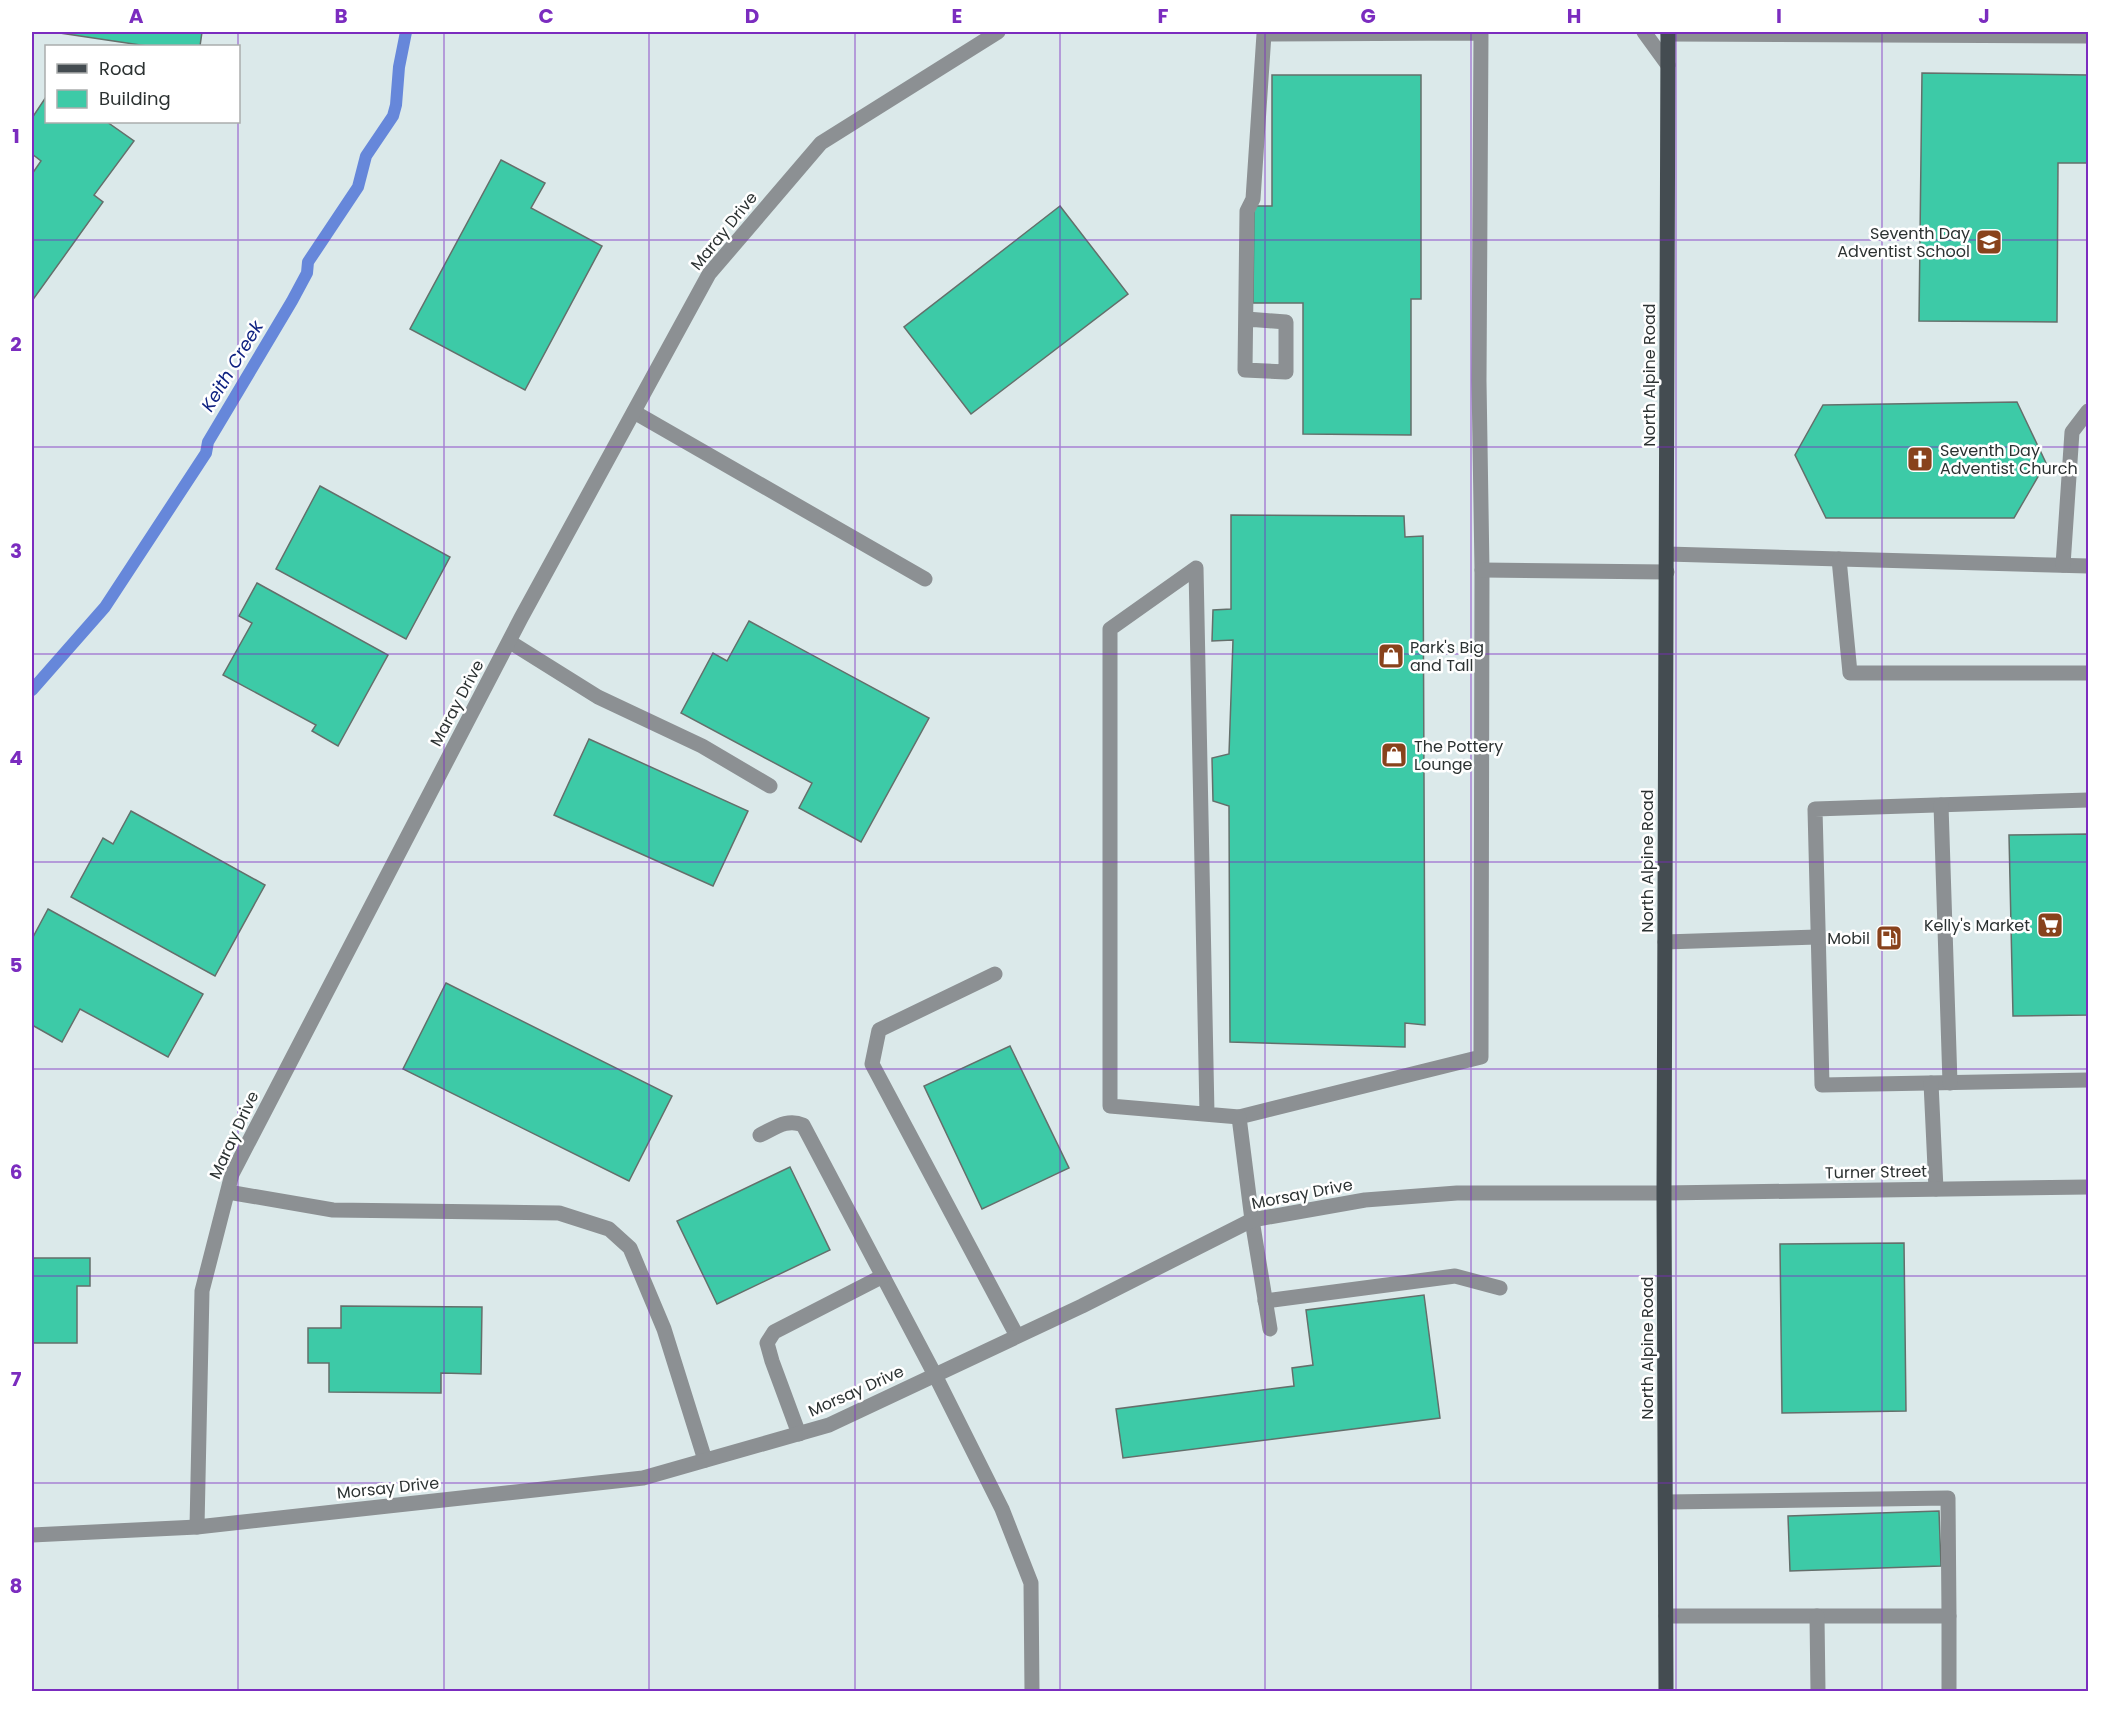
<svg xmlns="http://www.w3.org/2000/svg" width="2120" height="1723" viewBox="0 0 2120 1723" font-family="Poppins,sans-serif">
	<rect width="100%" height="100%" fill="#dbe9ea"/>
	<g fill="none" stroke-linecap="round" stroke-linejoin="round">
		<polyline stroke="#6687da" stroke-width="12" points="32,690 105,607 206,453 208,442 292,301 307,273 308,262 358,187 366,156 393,116 396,105 399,67 406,32"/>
	</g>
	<g fill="#3dcaa7" stroke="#646f6b" stroke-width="1.5">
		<polygon points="53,32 202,32 200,46 147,46"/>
		<polygon points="1922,73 2088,75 2088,163 2058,163 2057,322 1919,321"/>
		<polygon points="1272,75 1421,75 1421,299 1411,299 1411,435 1303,434 1303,303 1253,303 1254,206 1272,206"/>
		<polygon points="46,97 46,122 107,122 134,141 94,195 103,202 32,301 32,174 41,161 32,154 32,118"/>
		<polygon points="501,160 545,183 531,208 602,246 525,390 410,329"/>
		<polygon points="1060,206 1128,294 971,414 904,327"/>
		<polygon points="2017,402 2046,463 2014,518 1826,518 1795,455 1823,405"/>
		<polygon points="320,486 450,557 406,639 276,569"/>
		<polygon points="1231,515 1404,516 1405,537 1423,536 1425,1025 1405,1023 1405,1047 1230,1042 1229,806 1213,801 1212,758 1229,754 1233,640 1212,641 1213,610 1231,609"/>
		<polygon points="257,583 388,655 338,746 312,731 316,725 223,675 252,623 239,616"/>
		<polygon points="749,621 929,718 861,842 799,808 812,783 681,713 713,653 727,661"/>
		<polygon points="589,739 748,811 713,886 554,815"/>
		<polygon points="131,811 265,885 215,976 71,897 103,838 113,844"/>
		<polygon points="2088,834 2088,1015 2013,1016 2009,835"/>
		<polygon points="48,909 203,994 168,1057 80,1009 62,1042 32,1025 32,939"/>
		<polygon points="446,983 672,1096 629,1181 403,1069"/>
		<polygon points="1010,1046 1069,1168 982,1209 924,1086"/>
		<polygon points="790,1167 830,1250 717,1304 677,1221"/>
		<polygon points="1904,1243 1906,1411 1782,1413 1780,1244"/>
		<polygon points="32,1258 90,1258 90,1286 77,1286 77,1343 32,1343"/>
		<polygon points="1424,1295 1440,1418 1123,1458 1116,1409 1294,1386 1292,1368 1313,1365 1306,1310"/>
		<polygon points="341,1306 482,1307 481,1374 441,1373 441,1393 329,1392 329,1363 308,1363 308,1328 341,1328"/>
		<polygon points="1939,1511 1941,1566 1790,1571 1788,1516"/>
	</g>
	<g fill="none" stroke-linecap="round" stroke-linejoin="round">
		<g stroke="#8c9093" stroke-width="15">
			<polyline points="1644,32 1668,65"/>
			<polyline points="1668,34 2088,36"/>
			<polyline points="1247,319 1286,322 1286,372 1245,370 1247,211 1253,199 1264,34 1481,33 1479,381 1482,570 1481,1057 1239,1117 1252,1220 1270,1329"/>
			<polyline points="634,412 925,579"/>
			<polyline points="1667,554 2088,566"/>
			<polyline points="1839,559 1850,673 2088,673"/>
			<polyline points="2063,565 2072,432 2088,411"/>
			<polyline points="1482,570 1667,572"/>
			<polyline points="510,642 598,697 702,746 770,786"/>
			<polyline points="2088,800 1815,809 1822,1085 2088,1080"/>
			<polyline points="1941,805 1950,1083"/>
			<polyline points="1665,942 1817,937"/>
			<polyline points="995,974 879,1030 872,1064 1017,1336"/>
			<polyline points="1931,1083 1936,1189"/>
			<polyline points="1207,1114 1196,568 1110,629 1110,1106 1239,1117"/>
			<path d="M 760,1135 C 775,1128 787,1118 803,1125 L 935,1375 L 1002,1509 L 1031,1583 L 1032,1692"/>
			<polyline points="228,1192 333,1210 559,1213 609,1229 630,1248 664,1329 705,1460"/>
			<polyline points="1265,1301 1455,1276 1500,1288"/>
			<polyline points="799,1434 772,1361 767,1343 774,1332 883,1276"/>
			<polyline points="1666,1502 1948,1498 1949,1616"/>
			<polyline points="197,1527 202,1291 232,1174 521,618 709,274 821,143 998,32"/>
			<polyline points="32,1535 197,1527 643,1478 829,1425 1082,1306 1252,1220 1365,1200 1457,1193 1664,1193 2088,1187"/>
			<polyline points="1666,1616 1949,1616 1949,1692"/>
			<polyline points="1817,1616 1818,1692"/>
		</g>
		<polyline stroke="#444c51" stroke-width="15" points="1666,1692 1664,1193 1668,32"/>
	</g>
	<path fill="none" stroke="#7b2cbf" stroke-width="1.5" stroke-opacity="0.55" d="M 238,32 L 238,46M 444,32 L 444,1692M 649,32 L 649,1692M 855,32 L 855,1692M 1060,32 L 1060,1692M 1265,32 L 1265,1692M 1471,32 L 1471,1692M 1676,32 L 1676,1692M 1882,32 L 1882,1692M 238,122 L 238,1692M 32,240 L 2088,240M 32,447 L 2088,447M 32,654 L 2088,654M 32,862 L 2088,862M 32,1069 L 2088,1069M 32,1276 L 2088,1276M 32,1483 L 2088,1483"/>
	<defs>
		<symbol id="school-square" viewBox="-11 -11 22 22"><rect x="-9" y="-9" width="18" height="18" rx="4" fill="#88421c" stroke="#fff"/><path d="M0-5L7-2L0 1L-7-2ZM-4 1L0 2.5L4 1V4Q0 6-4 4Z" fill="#fff"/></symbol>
		<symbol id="church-square" viewBox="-11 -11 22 22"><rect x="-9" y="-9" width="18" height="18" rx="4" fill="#88421c" stroke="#fff"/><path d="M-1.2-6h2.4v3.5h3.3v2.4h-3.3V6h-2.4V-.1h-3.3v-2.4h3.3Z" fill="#fff"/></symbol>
		<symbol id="shop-square" viewBox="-11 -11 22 22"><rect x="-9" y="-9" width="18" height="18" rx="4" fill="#88421c" stroke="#fff"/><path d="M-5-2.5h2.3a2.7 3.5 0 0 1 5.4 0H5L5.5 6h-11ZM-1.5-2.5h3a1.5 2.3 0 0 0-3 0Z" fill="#fff"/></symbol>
		<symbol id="supermarket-square" viewBox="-11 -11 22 22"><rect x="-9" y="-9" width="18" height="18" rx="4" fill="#88421c" stroke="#fff"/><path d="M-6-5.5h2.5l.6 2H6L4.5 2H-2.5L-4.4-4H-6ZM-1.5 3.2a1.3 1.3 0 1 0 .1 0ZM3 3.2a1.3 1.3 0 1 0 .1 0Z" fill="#fff"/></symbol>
		<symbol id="fuel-square" viewBox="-11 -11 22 22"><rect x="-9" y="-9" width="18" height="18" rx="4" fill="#88421c" stroke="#fff"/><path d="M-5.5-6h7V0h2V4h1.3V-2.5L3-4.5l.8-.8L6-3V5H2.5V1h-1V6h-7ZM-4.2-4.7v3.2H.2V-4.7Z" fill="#fff"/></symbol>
	</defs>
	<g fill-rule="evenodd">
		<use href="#school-square" x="1974" y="227" width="30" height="30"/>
		<use href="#church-square" x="1905" y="444" width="30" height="30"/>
		<use href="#shop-square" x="1376" y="641" width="30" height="30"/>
		<use href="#shop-square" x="1379" y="740" width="30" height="30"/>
		<use href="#supermarket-square" x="2035" y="910" width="30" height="30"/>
		<use href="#fuel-square" x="1874" y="923" width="30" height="30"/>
	</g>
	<g text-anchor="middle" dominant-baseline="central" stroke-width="5" stroke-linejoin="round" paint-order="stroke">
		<g font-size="16" fill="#2c3232" stroke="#fff">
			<text transform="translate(724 231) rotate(-51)">Maray Drive</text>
			<text transform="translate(1649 375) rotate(-90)">North Alpine Road</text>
			<text transform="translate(457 703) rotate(-62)">Maray Drive</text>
			<text transform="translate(1647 861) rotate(-90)">North Alpine Road</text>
			<text transform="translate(234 1135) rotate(-65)">Maray Drive</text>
			<text transform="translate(1876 1172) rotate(-1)">Turner Street</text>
			<text transform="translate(1302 1194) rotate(-11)">Morsay Drive</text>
			<text transform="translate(1647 1348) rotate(-90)">North Alpine Road</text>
			<text transform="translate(856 1391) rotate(-24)">Morsay Drive</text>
			<text transform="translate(388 1488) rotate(-6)">Morsay Drive</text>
		</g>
		<g font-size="16" fill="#2c3232" stroke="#fff" text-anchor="end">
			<text x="1970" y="233">Seventh Day<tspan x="1970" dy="18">Adventist School</tspan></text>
			<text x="1940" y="450" text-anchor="start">Seventh Day<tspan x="1940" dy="18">Adventist Church</tspan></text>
			<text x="1410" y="647" text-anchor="start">Park's Big<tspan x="1410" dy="18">and Tall</tspan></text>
			<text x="1414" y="746" text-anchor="start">The Pottery<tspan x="1414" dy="18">Lounge</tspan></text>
			<text x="2030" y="925">Kelly's Market</text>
			<text x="1870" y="938">Mobil</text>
		</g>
		<g font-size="18" font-style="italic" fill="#0e2181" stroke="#fff">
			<text transform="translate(232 366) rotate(-59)">Keith Creek</text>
		</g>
	</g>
	<rect width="2120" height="1723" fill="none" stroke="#ffffff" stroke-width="66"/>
	<rect x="45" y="45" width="195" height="78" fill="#ffffff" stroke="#abadad" stroke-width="1.5"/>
	<rect x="57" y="64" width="30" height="9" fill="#444c51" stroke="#abadad" stroke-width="1.5"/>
	<text x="99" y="75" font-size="18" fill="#2c3232">Road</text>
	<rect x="57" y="90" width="30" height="18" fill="#3dcaa7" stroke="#abadad" stroke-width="1.5"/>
	<text x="99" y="105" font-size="18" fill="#2c3232">Building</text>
	<rect x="33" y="33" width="2054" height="1657" fill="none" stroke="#7b2cbf" stroke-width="2"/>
	<g font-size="20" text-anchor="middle" font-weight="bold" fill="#7b2cbf">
		<text x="136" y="23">A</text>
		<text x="341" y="23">B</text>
		<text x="546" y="23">C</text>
		<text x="752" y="23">D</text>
		<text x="957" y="23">E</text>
		<text x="1163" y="23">F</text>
		<text x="1368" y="23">G</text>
		<text x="1574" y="23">H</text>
		<text x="1779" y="23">I</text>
		<text x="1984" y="23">J</text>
		<text x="16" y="143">1</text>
		<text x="16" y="351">2</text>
		<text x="16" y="558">3</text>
		<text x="16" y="765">4</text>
		<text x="16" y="972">5</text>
		<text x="16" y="1179">6</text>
		<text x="16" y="1386">7</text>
		<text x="16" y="1593">8</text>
	</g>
</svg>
